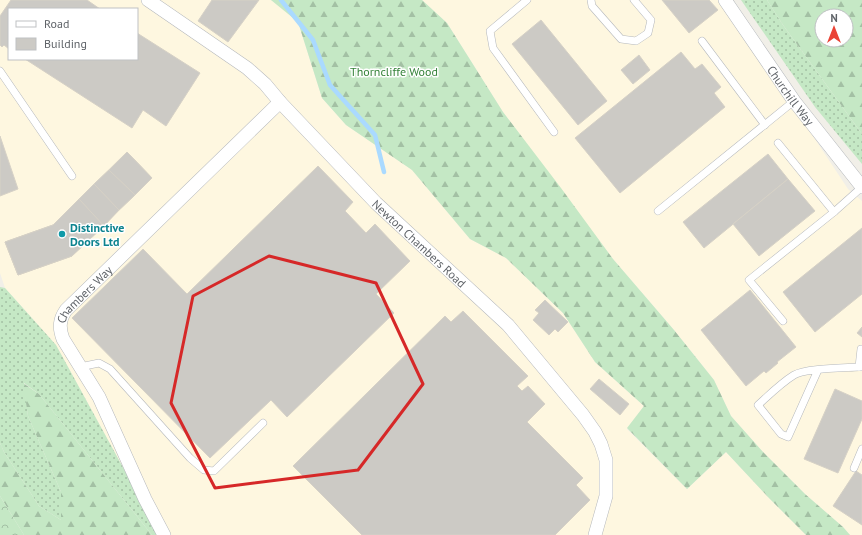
<svg xmlns="http://www.w3.org/2000/svg" width="862" height="535" viewBox="0 0 862 535" font-family="'PT Sans',sans-serif">
	<defs>
		<pattern id="grass-dots" width="8" height="8" patternUnits="userSpaceOnUse"><rect width="8" height="8" fill="#c5e8c5"/><path d="M2 2h.1M6 6h.1" fill="none" stroke="#a3c0a4" stroke-width="1.8" stroke-linecap="round"/></pattern>
		<pattern id="forest-firs" width="22" height="20" patternUnits="userSpaceOnUse"><rect width="22" height="20" fill="#c5e8c5"/><path d="M5 1l3.5 6h-7zM16 11l3.5 6h-7z" fill="#a3c0a4"/></pattern>
		<pattern id="park-crowns" width="20" height="18" patternUnits="userSpaceOnUse"><rect width="20" height="18" fill="#c5e8c5"/><path d="M2 6a3 3 0 1 1 6 0M12 15a3 3 0 1 1 6 0" fill="none" stroke="#a3c0a4"/></pattern>
	</defs>
	<rect width="100%" height="100%" fill="#f1efe8"/>
	<g fill="#fef7e0" fill-rule="evenodd">
		<path d="M 0,0 L 271,0 L 298,22 L 322,98 L 346,125 L 412,170 L 470,239 L 506,258 L 563,313 L 595,362 L 644,406 L 627,429 L 687,489 L 726,452 L 768,497 L 806,535 L 160,535 L 56,345 L 5,288 L 0,273 ZM 9,9 L 137,9 L 137,59 L 9,59 Z"/>
		<polygon points="422,0 723,0 848,189 862,201 862,535 850,535 843,527 805,494 763,452 731,416 714,380 674,330 613,259 503,112 447,23"/>
	</g>
	<g fill="url(#grass-dots)">
		<polygon points="741,0 767,0 783,25 862,134 862,164 815,107"/>
		<polygon points="0,287 5,288 56,345 160,535 152,535 39,394 24,383 28,416 61,492 61,520 39,506 4,452 0,443"/>
	</g>
	<g fill="url(#forest-firs)" fill-rule="evenodd">
		<polygon points="271,0 422,0 447,23 503,112 561,188 613,259 674,330 714,380 731,416 763,452 805,494 843,527 850,535 806,535 768,497 726,452 687,489 627,428 644,406 595,362 563,313 506,258 470,239 412,170 346,125 322,98 298,22"/>
		<path d="M 767,0 L 862,0 L 862,134 L 783,25 ZM 822,16 L 846,16 L 846,40 L 822,40 Z"/>
		<polygon points="23,383 39,394 152,535 24,535 0,496 0,443 4,452 39,506 61,520 61,492 28,416"/>
	</g>
	<polygon fill="url(#park-crowns)" points="0,496 24,535 0,535"/>
	<g fill="none" stroke-linecap="round" stroke-linejoin="round">
		<polyline stroke="#aadaff" stroke-width="4.5" points="281,0 313,40 330,85 375,135 384,172"/>
	</g>
	<g fill="#cccac5" stroke="#d6d1c6">
		<polygon points="11,0 87,0 100,9 9,9 9,49 4,45 2,47 0,45 0,16"/>
		<polygon points="212,0 259,0 228,42 198,21"/>
		<polygon points="662,0 709,0 718,10 689,33"/>
		<polygon points="541,20 607,101 578,125 512,44"/>
		<polygon points="137,33 200,73 166,126 143,110 132,128 25,59 137,59"/>
		<polygon points="681,52 695,69 702,64 716,81 721,87 714,93 725,107 620,193 575,138"/>
		<polygon points="639,55 650,70 633,84 621,70"/>
		<polygon points="0,136 18,189 0,196"/>
		<polygon points="127,152 152,178 72,256 18,275 5,242 53,225"/>
		<polygon points="127,152 152,178 135,195 109,170"/>
		<polygon points="768,154 788,179 704,248 683,222"/>
		<polygon points="318,166 353,202 345,211 366,233 375,224 410,261 376,294 394,313 287,417 271,400 210,458 72,318 143,249 187,294"/>
		<polygon points="109,170 135,195 119,210 94,184"/>
		<polygon points="788,179 815,211 759,256 733,224"/>
		<polygon points="94,184 119,210 104,226 79,199"/>
		<polygon points="79,199 104,226 72,256 18,275 5,242 53,225"/>
		<polygon points="862,228 862,294 815,332 783,292"/>
		<polygon points="750,290 796,347 777,362 778,363 766,373 764,371 746,386 701,330"/>
		<polygon points="545,300 568,322 558,332 555,329 549,335 533,320 539,313 535,310"/>
		<polygon points="463,311 528,376 517,386 522,391 528,386 545,404 527,422 583,478 576,485 590,500 555,535 362,535 293,466 445,316 451,322"/>
		<polygon points="862,327 862,337 857,333"/>
		<polygon points="599,379 629,404 620,415 590,389"/>
		<polygon points="835,389 862,401 862,419 838,473 804,459"/>
		<polygon points="856,471 862,475 862,525 833,506"/>
	</g>
	<g fill="none" stroke-linecap="round" stroke-linejoin="round">
		<defs>
			<g id="service">
				<polyline points="527,0 490,31 493,48 554,132"/>
				<polyline points="591,0 592,6 621,39 636,41 648,33 651,20 634,0"/>
				<polyline points="702,41 765,125"/>
				<polyline points="0,71 72,176"/>
				<polyline points="778,143 834,212"/>
				<polyline points="658,211 794,101"/>
				<polyline points="783,321 749,280 834,212 862,187"/>
				<polyline points="80,367 99,363 110,369 190,458 204,470 214,471 263,423"/>
				<polyline points="859,367 861,349"/>
				<path d="M 818,370 L 788,437 L 781,434 L 758,405 C 769,395 781,383 794,375 C 806,368 844,368 859,367 L 862,367"/>
				<polyline points="854,468 862,449"/>
			</g>
			<g id="minor">
				<path id="s1" d="M 148,0 L 247,68 L 265,84 L 280,102 L 376,203 L 508,325 L 583,415 L 595,432 L 601,444 L 606,460 L 606,496 L 595,535"/>
				<path id="s2" d="M 725,0 L 794,101 L 862,187"/>
				<path id="s3" d="M 164,535 L 145,499 L 99,397 L 63,339 C 59,328 59,320 66,310 L 280,102"/>
			</g>
		</defs>
		<use href="#service" stroke="#b5b8bc" stroke-width="8"/>
		<use href="#minor" stroke="#b5b8bc" stroke-width="14"/>
		<use href="#service" stroke="#fff" stroke-width="7"/>
		<use href="#minor" stroke="#fff" stroke-width="13"/>
	</g>
	<path fill="none" stroke="#d62828" stroke-width="3" stroke-linejoin="round" d="M 269,256 L 376,283 L 423,384 L 358,470 L 215,488 L 171,403 L 193,296 Z"/>
	<circle fill="#0f9aa8" stroke="#fff" stroke-width="1.5" cx="62" cy="234" r="4"/>
	<g text-anchor="middle" dominant-baseline="central" stroke-width="3" stroke-linejoin="round" paint-order="stroke">
		<g font-size="12" fill="#348238" stroke="#fff">
			<text x="394" y="71">Thorncliffe Wood</text>
		</g>
		<g font-size="12" fill="#5f6368" stroke="#fff">
			<text stroke="none"><textPath href="#s2" startOffset="116">Churchill Way</textPath></text>
			<text stroke="none"><textPath href="#s1" startOffset="366">Newton Chambers Road</textPath></text>
			<text stroke="none"><textPath href="#s3" startOffset="275">Chambers Way</textPath></text>
		</g>
		<g font-size="12" font-weight="bold" fill="#0d838f" stroke="#fff" text-anchor="start">
			<text x="70" y="227">Distinctive<tspan x="70" dy="14">Doors Ltd</tspan></text>
		</g>
	</g>
	<rect x="8" y="8" width="130" height="52" fill="#ffffff" stroke="#bfc1c3"/>
	<rect x="16" y="21" width="20" height="6" fill="#ffffff" stroke="#bfc1c3"/>
	<text x="44" y="28" font-size="12" fill="#5f6368">Road</text>
	<rect x="16" y="38" width="20" height="12" fill="#cccac5" stroke="#bfc1c3"/>
	<text x="44" y="48" font-size="12" fill="#5f6368">Building</text>
	<g transform="translate(834 28)"><circle r="19" fill="#ffffff" stroke="#bfc1c3"/>
	<path d="M0-3L7 15L0 10L-7 15Z" fill="#ea4335"/>
	<text y="-6" font-size="11" font-weight="bold" text-anchor="middle" fill="#5f6368">N</text>
	</g>
</svg>
